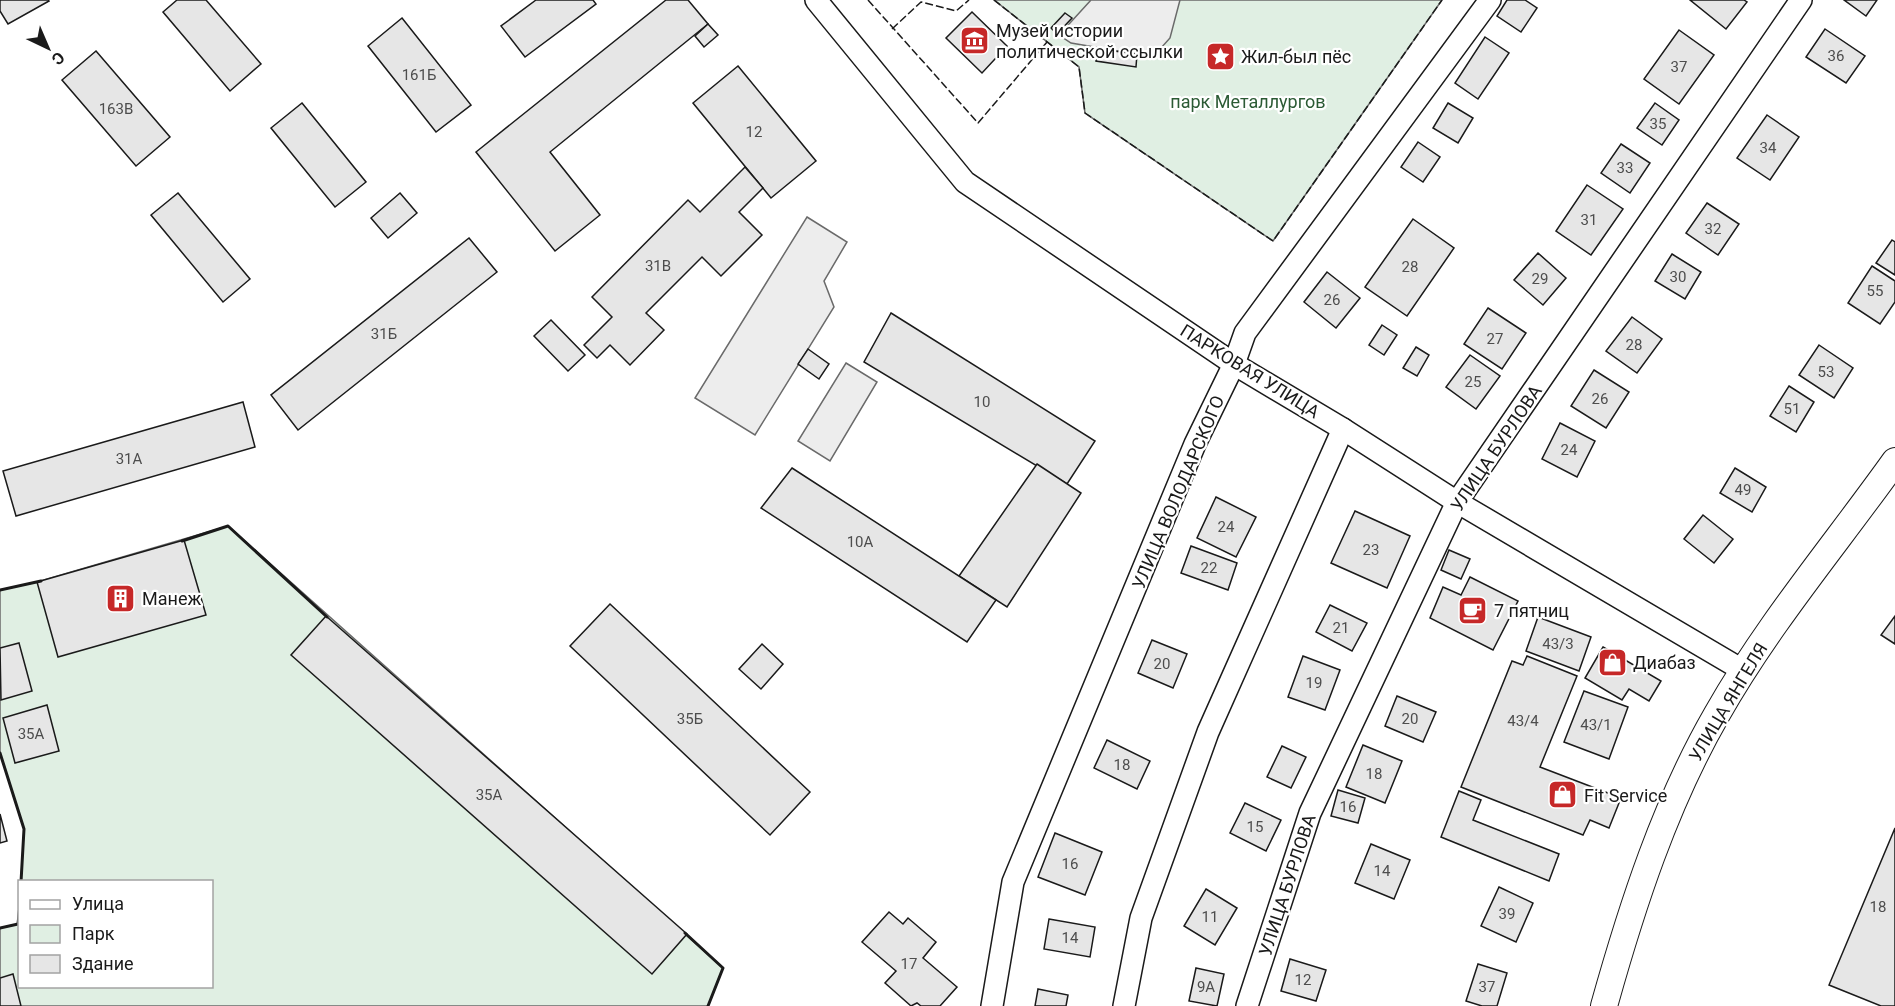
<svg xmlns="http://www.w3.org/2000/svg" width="1895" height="1006" viewBox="0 0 1895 1006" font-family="Roboto,sans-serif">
	<rect width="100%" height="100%" fill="#fff"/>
	<g fill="#e0efe3" stroke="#6a6a6a" stroke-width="1.5">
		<polygon points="994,0 1442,0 1273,241 1085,113 1079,67"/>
		<polygon points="228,526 723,968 708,1006 0,1006 0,928 18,924 19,905 20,986 212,986 212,882 21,881 24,829 0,753 0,590 37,582"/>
	</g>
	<g fill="#ededed" stroke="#6a6a6a" stroke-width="1.5">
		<polygon points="1091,0 1180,0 1170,38 1153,57 1071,43 1059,35"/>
		<polygon points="807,217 847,242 824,281 834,307 755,435 695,398"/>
		<polygon points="846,363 877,382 830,461 798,441"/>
	</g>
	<g fill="#e6e6e6" stroke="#1a1a1a" stroke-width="1.5">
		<polygon points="0,0 48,0 49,1 8,24 0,11"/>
		<polygon points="177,0 206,0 261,64 230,91 163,12"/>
		<polygon points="536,0 593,0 596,4 525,57 501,26"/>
		<polygon points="666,0 688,0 708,24 550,152 600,215 555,251 476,152"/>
		<polygon points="1507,0 1525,0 1537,8 1521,32 1497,16"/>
		<polygon points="1690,0 1744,0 1747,2 1726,29"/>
		<polygon points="1844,0 1877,0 1866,16"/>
		<polygon points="972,12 1007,46 982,73 946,38"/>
		<polygon points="1065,13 1072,18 1057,34 1051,28"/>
		<polygon points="402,18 471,105 436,132 368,46"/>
		<polygon points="708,24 718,35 704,47 695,36"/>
		<polygon points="1825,29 1865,56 1846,83 1806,57"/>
		<polygon points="1679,30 1714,55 1679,104 1644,79"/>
		<polygon points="1485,37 1509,53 1478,99 1455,83"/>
		<polygon points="1098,49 1137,54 1136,67 1096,61"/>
		<polygon points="96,51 170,137 136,166 62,80"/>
		<polygon points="738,66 816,161 771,198 693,103"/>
		<polygon points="302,103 366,182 335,207 271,128"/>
		<polygon points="1448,103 1473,118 1458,143 1433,128"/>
		<polygon points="1655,103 1679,120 1662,145 1637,128"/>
		<polygon points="1767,115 1799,137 1770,180 1737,158"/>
		<polygon points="1418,142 1440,157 1423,182 1401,167"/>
		<polygon points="1621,144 1650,163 1630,193 1601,173"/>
		<polygon points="745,167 763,188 739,212 762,235 721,276 702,257 646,313 664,330 630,365 610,345 597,358 584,345 612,317 592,297 688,200 700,212"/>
		<polygon points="1587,185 1623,209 1591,255 1556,231"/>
		<polygon points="178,193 250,279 223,302 151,215"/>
		<polygon points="400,193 417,213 388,238 371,218"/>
		<polygon points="1707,203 1739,224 1718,255 1686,233"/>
		<polygon points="1413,219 1454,248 1407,316 1365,287"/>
		<polygon points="469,238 497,272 298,430 271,395"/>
		<polygon points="1892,240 1895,242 1895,275 1876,263"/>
		<polygon points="1538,253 1566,278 1543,305 1514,280"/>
		<polygon points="1672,254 1701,272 1685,299 1655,281"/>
		<polygon points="1872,266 1895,281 1895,302 1880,324 1848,303"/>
		<polygon points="1327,272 1360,298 1336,328 1304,302"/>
		<polygon points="1488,308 1526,333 1502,369 1464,344"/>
		<polygon points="891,313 1095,441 1067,484 864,362"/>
		<polygon points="1632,317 1662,339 1637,373 1606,351"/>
		<polygon points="551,320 585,355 568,371 534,336"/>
		<polygon points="1382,325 1397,335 1384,355 1369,345"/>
		<polygon points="1819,345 1853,368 1834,398 1799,375"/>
		<polygon points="1416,347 1429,355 1417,376 1403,368"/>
		<polygon points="808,349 829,364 819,379 798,364"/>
		<polygon points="1470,355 1500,376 1476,409 1446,387"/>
		<polygon points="1594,370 1629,392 1606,428 1571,406"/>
		<polygon points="1789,386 1814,402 1796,432 1770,416"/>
		<polygon points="243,402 255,447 16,516 3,471"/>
		<polygon points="1560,423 1595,441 1577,477 1542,459"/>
		<polygon points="1037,464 1081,493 1007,607 959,576"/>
		<polygon points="792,468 996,600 967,642 761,508"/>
		<polygon points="1735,468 1766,487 1752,512 1720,493"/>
		<polygon points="1216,497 1256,517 1236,557 1197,538"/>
		<polygon points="1355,511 1410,536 1387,588 1331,563"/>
		<polygon points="1703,515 1733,539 1714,563 1684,539"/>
		<polygon points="184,540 206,615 58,657 37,582"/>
		<polygon points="1191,546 1237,563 1228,590 1181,573"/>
		<polygon points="1449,550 1470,559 1461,579 1441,570"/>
		<polygon points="1470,577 1518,601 1493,650 1430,618 1443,587 1461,595"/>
		<polygon points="610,604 810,792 770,835 570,646"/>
		<polygon points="1330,605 1367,623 1352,651 1316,632"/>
		<polygon points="326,616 687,934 652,974 291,655"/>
		<polygon points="1895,616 1895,644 1881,635"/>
		<polygon points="1538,617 1591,637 1579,671 1526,651"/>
		<polygon points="1152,640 1187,654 1173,688 1138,673"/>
		<polygon points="19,643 32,691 1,700 0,648"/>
		<polygon points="762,644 783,664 761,689 739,669"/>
		<polygon points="1603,647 1661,681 1649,701 1629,689 1622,700 1585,678"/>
		<polygon points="1303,656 1340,670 1325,710 1288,697"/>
		<polygon points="1527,656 1577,676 1540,767 1621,798 1609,828 1590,820 1583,835 1461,787 1512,661 1523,665"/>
		<polygon points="1584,691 1628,707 1609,759 1564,742"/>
		<polygon points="1397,696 1436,712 1423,742 1385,726"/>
		<polygon points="47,705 59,751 15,763 3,718"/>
		<polygon points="1107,740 1150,761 1137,789 1094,768"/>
		<polygon points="1363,745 1402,761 1385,803 1346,787"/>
		<polygon points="1282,746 1306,757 1291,788 1267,777"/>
		<polygon points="1338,790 1365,798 1358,823 1331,816"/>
		<polygon points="1459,791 1481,800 1473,820 1559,854 1549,881 1441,837"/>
		<polygon points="1245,803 1281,820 1266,851 1230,833"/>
		<polygon points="0,814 7,841 0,843"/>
		<polygon points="1895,828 1895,1006 1881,1006 1829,985"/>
		<polygon points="1055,833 1102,852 1085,895 1038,877"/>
		<polygon points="1371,844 1410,860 1394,899 1355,883"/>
		<polygon points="1499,887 1533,903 1516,942 1481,926"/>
		<polygon points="1206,889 1237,908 1215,945 1184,926"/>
		<polygon points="889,912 903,924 908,918 936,942 923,958 957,987 940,1006 921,1006 917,1003 911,1006 885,983 896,971 862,942"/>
		<polygon points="1049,919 1095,927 1090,957 1044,949"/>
		<polygon points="1290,959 1326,970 1316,1001 1281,991"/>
		<polygon points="1478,964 1507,973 1497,1006 1482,1006 1466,1001"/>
		<polygon points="1196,968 1224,974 1217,1006 1189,1001"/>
		<polygon points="13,974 21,1006 0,1006 0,978"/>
		<polygon points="1038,989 1068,995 1066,1006 1035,1006"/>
	</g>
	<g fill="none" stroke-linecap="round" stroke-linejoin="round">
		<defs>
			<g id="minor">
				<polyline points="816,0 965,182 1234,364 1343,429 1457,502 1744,671"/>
				<polyline points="992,1006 1013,882 1195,444 1234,364 1245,333 1490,0"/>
				<polyline points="1124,1006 1141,918 1208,732 1343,429"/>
				<polyline points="1247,1006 1310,813 1457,502 1801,0"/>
			</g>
			<path id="tertiary" d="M 1604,1006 C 1632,906 1665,804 1717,714 C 1768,624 1835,545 1895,461"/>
		</defs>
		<use href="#minor" stroke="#1a1a1a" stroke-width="24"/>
		<use href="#tertiary" stroke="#1a1a1a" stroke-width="28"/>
		<use href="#minor" stroke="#fff" stroke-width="21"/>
		<use href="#tertiary" stroke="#fff" stroke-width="26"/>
		<g stroke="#1a1a1a" stroke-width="1.5" stroke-dasharray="8 3" stroke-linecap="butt">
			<polyline points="868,0 978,123 1047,42"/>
			<polyline points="994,0 1079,67 1085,113 1273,241 1442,0"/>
			<polyline points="892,29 921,2 956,11 969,0"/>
		</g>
		<g stroke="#1a1a1a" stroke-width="3">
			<polyline points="182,541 228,526 327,617"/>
			<polyline points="0,590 41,581"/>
			<polyline points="0,753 24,829 21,882"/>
			<polyline points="0,928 18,924 20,905"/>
			<polyline points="685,933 723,968 708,1006"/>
		</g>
	</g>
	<defs>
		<symbol id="museum-square" viewBox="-11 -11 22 22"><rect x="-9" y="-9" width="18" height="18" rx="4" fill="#c62828" stroke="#fff"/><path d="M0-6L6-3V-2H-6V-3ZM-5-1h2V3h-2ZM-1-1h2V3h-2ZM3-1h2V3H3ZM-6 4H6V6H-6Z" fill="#fff"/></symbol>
		<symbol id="sight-square" viewBox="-11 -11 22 22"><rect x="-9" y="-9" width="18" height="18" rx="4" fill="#c62828" stroke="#fff"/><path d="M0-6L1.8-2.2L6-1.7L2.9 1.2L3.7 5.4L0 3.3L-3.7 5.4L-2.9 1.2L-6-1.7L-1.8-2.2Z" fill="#fff"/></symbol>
		<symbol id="building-square" viewBox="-11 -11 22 22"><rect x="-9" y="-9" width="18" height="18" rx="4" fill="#c62828" stroke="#fff"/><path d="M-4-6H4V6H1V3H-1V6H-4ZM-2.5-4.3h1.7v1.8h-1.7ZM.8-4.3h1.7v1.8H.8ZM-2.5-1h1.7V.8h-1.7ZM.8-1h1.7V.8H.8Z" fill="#fff"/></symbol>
		<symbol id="cafe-square" viewBox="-11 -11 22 22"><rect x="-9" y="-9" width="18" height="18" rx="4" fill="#c62828" stroke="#fff"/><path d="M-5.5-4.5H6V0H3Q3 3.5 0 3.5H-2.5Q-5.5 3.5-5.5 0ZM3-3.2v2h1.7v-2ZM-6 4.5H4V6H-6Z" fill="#fff"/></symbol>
		<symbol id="shop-square" viewBox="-11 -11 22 22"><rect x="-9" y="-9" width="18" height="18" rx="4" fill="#c62828" stroke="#fff"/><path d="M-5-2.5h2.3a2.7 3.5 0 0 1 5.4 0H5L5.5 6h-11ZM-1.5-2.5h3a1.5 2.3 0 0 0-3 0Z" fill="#fff"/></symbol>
	</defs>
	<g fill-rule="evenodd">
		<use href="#museum-square" x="958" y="24" width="33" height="33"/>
		<use href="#sight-square" x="1204" y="40" width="33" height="33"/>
		<use href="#building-square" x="104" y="582" width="33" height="33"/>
		<use href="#cafe-square" x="1456" y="594" width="33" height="33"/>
		<use href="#shop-square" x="1596" y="646" width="33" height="33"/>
		<use href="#shop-square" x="1546" y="778" width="33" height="33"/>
	</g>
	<g text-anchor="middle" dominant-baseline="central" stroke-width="4.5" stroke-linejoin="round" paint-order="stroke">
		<g font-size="15" fill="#4d4d4d">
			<text x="1836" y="56">36</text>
			<text x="1679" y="67">37</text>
			<text x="419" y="75">161Б</text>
			<text x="116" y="109">163В</text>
			<text x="1658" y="124">35</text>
			<text x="754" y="132">12</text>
			<text x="1768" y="148">34</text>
			<text x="1625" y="168">33</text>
			<text x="1589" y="220">31</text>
			<text x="1713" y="229">32</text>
			<text x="658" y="266">31В</text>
			<text x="1410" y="267">28</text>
			<text x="1678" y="277">30</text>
			<text x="1540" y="279">29</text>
			<text x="1875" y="291">55</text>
			<text x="1332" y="300">26</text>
			<text x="384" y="334">31Б</text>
			<text x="1495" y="339">27</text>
			<text x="1634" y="345">28</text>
			<text x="1826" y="372">53</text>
			<text x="1473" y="382">25</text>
			<text x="1600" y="399">26</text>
			<text x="982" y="402">10</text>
			<text x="1792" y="409">51</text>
			<text x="1569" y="450">24</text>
			<text x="129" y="459">31А</text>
			<text x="1743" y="490">49</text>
			<text x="1226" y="527">24</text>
			<text x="860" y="542">10А</text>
			<text x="1371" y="550">23</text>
			<text x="1209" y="568">22</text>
			<text x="1341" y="628">21</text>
			<text x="1558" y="644">43/3</text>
			<text x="1162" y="664">20</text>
			<text x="1314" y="683">19</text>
			<text x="690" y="719">35Б</text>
			<text x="1410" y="719">20</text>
			<text x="1523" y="721">43/4</text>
			<text x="1596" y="725">43/1</text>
			<text x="31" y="734">35А</text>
			<text x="1122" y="765">18</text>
			<text x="1374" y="774">18</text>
			<text x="489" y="795">35А</text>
			<text x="1348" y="807">16</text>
			<text x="1255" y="827">15</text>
			<text x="1070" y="864">16</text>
			<text x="1382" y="871">14</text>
			<text x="1878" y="907">18</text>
			<text x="1507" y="914">39</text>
			<text x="1210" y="917">11</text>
			<text x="1070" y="938">14</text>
			<text x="909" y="964">17</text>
			<text x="1303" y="980">12</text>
			<text x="1206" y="987">9А</text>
			<text x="1487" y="987">37</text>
		</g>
		<g font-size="18" fill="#1a1a1a" stroke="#fff" text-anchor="start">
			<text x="996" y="30">Музей истории<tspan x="996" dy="21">политической ссылки</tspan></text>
			<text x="1241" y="56">Жил-был пёс</text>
			<text x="142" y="598">Манеж</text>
			<text x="1494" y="610">7 пятниц</text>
			<text x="1633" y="662">Диабаз</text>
			<text x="1584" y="795">Fit Service</text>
		</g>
		<g font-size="18" fill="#2b5a34" stroke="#fff">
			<text x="1248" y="101">парк Металлургов</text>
		</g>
		<g font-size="18" fill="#1a1a1a" stroke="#fff">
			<text transform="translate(1250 371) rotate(32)">ПАРКОВАЯ УЛИЦА</text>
			<text transform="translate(1496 448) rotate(-56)">УЛИЦА БУРЛОВА</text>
			<text transform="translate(1178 492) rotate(-67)">УЛИЦА ВОЛОДАРСКОГО</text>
			<text transform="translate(1728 702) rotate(-59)">УЛИЦА ЯНГЕЛЯ</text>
			<text transform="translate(1287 885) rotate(-72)">УЛИЦА БУРЛОВА</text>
		</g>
	</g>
	<rect x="18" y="880" width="195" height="108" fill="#ffffff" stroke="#a3a3a3" stroke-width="1.5"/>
	<rect x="30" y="900" width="30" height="9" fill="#ffffff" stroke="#a3a3a3" stroke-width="1.5"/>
	<text x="72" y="910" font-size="18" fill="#1a1a1a">Улица</text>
	<rect x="30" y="925" width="30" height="18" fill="#e0efe3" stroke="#a3a3a3" stroke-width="1.5"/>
	<text x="72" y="940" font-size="18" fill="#1a1a1a">Парк</text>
	<rect x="30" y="955" width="30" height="18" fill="#e6e6e6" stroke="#a3a3a3" stroke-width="1.5"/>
	<text x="72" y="970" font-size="18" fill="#1a1a1a">Здание</text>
	<g transform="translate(48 48) rotate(136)" stroke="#ffffff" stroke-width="4.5" paint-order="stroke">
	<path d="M0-4.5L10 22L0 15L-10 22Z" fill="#1a1a1a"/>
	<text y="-9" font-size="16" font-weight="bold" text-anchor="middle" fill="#1a1a1a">С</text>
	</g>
</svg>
